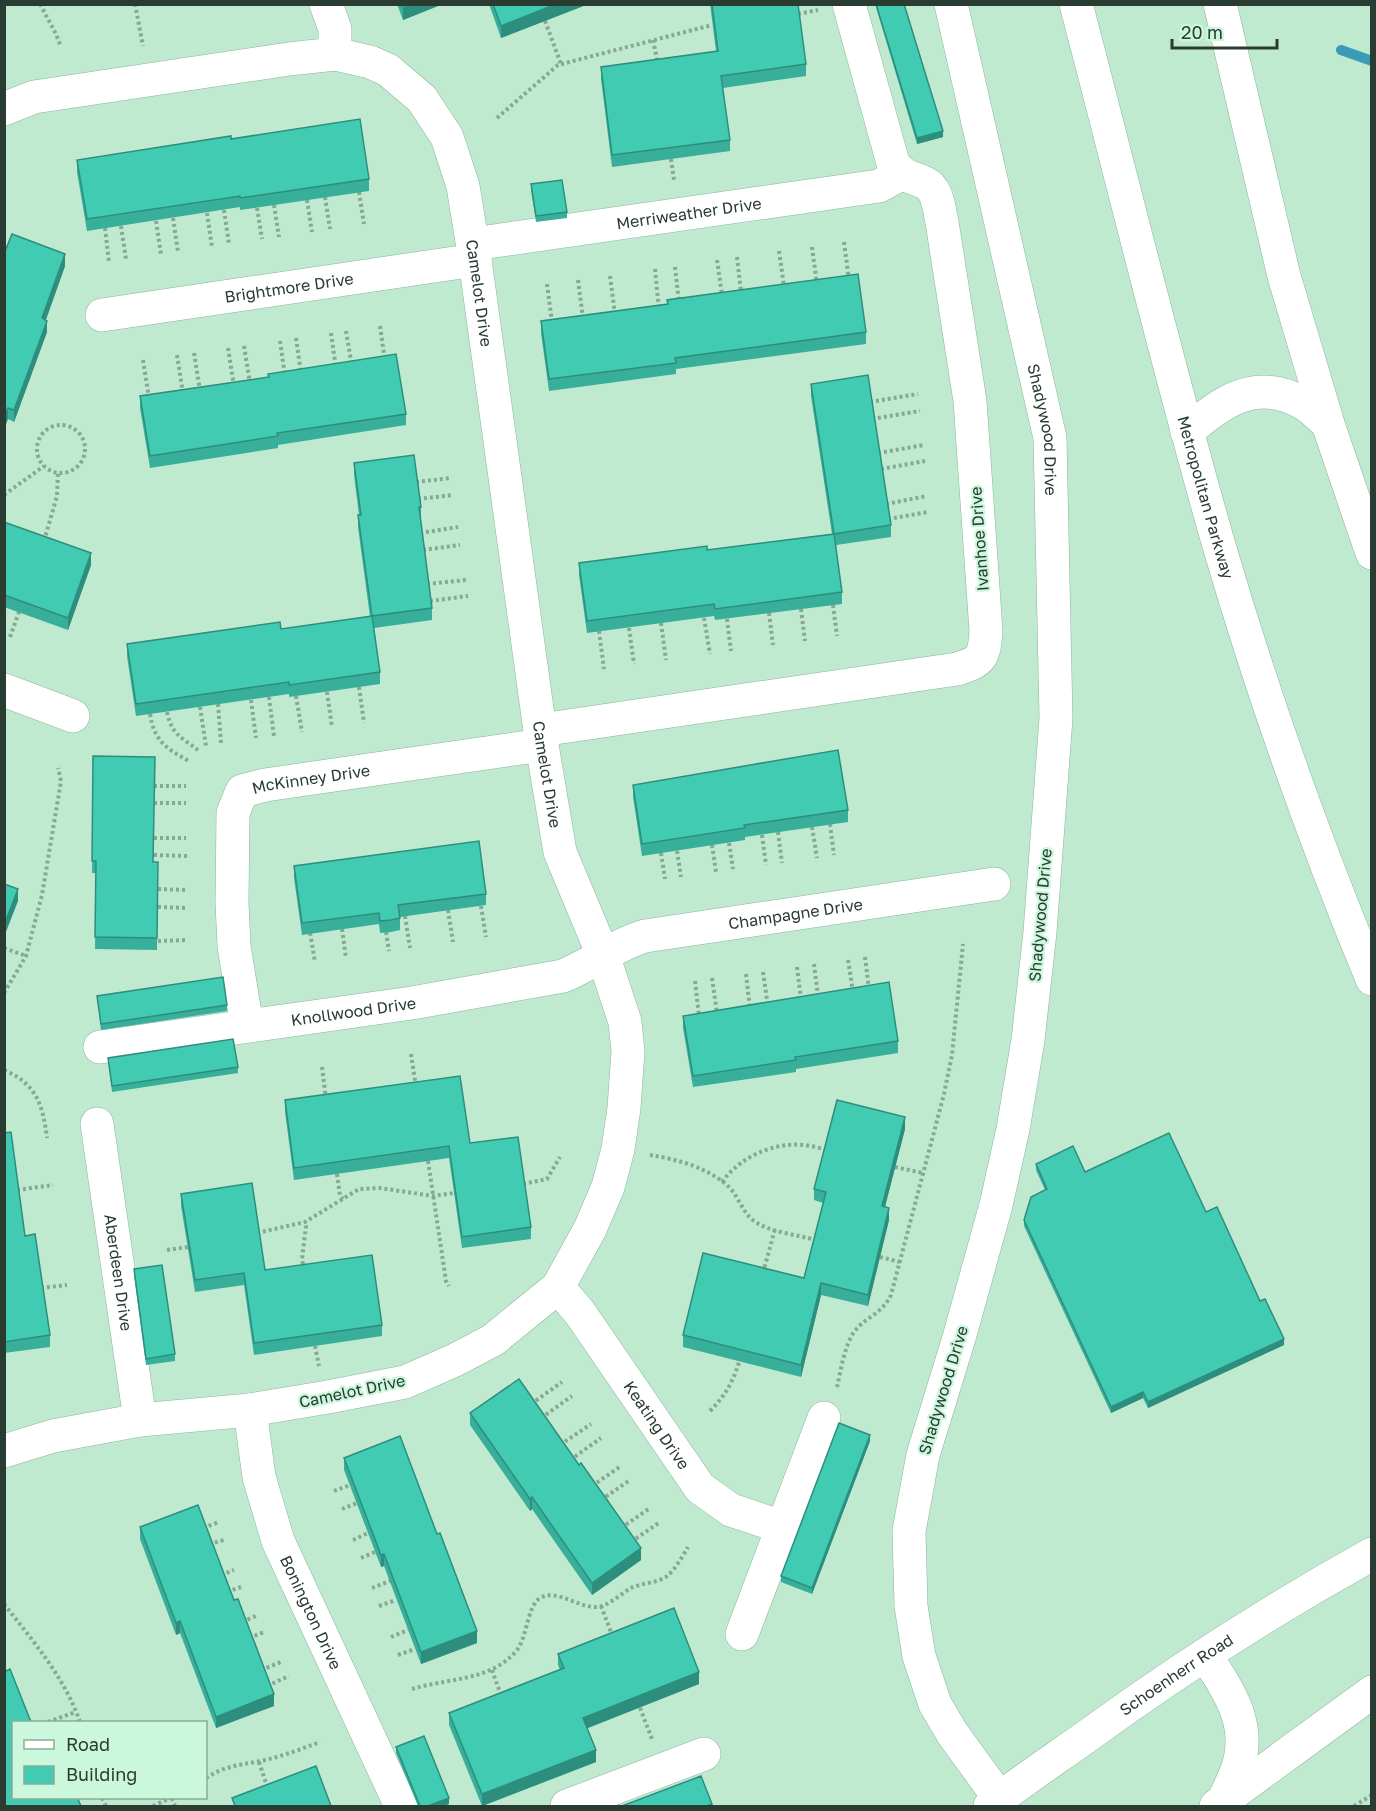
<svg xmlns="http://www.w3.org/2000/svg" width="1376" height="1811" viewBox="0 0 1376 1811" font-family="'Golos Text',sans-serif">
	<rect width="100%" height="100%" fill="#bfead0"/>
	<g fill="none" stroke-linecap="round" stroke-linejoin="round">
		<polyline stroke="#399bb5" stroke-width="10" points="1341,50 1372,61"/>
		<defs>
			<g id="minor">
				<polyline points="326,4 335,29 335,54"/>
				<path id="s1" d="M 951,4 L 1050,438 L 1056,718 L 1040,932 L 1028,1040 L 1013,1129 L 996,1205 L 959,1338 L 923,1455 L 909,1531 L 911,1606 L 919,1656 L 935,1704 L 952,1733 L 1000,1799"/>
				<path id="s2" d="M 4,109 L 34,97 L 289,59 L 335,54 L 370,62 L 388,70 L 422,99 L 447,137 L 463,186 L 475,260 L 542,745 L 560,852 L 603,955 L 625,1022 L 628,1051 L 624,1108 L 618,1149 L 608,1187 L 590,1229 L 558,1287 L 493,1340 L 455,1360 L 405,1382 L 328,1397 L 250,1410 L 140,1420 L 53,1436 L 4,1451"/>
				<path id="s3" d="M 473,244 L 879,186 L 901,174"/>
				<path id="s4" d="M 102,315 L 475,260"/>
				<polyline points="4,690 73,716"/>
				<path d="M 541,730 L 957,669 C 982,661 984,658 986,631 L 970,401 L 942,222 C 939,209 938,189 925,183 C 908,174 907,181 893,163 L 849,4"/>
				<path id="s5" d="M 247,1026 L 234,946 L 232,903 L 233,813 L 242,791 L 265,785 L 542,745"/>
				<path id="s6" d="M 100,1047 L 412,1003 L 563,976 C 592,964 615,945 645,936 L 994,884"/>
				<path id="s7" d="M 97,1124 L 140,1420"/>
				<path id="s8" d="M 558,1287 L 580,1313 L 700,1488 L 731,1510 L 782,1527"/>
				<path id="s9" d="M 250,1410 L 259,1477 L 278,1541 L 401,1806"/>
				<polyline points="742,1634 824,1418"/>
				<polyline points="567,1806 704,1754"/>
			</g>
			<g id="major">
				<path id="s10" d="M 1076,4 C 1124,186 1168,369 1220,549 C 1263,695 1314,839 1372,979"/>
				<polyline points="1220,4 1284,276 1328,424 1372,553"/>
				<path d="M 1187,432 C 1222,401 1256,377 1303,403 C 1312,408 1320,417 1328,424"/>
				<path d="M 1205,1655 C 1229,1691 1253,1725 1237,1770 C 1233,1781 1228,1790 1224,1800"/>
				<path id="s11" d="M 990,1806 C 1020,1782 1052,1761 1083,1739 C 1175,1672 1271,1610 1372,1554"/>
				<polyline points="1216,1806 1372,1692"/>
			</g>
		</defs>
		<use href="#minor" stroke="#8bb59d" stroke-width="34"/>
		<use href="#major" stroke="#8bb59d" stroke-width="34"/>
		<g stroke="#87a894" stroke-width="4" stroke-dasharray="3 3" stroke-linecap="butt">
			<polyline points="40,4 56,34 61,47"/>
			<polyline points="135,4 143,46"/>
			<polyline points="798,14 818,10"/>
			<polyline points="545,21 561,64"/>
			<polyline points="653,40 658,64"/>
			<polyline points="497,118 558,65 712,25"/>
			<polyline points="671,159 674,180"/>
			<polyline points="359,192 364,224"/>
			<polyline points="325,197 330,229"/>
			<polyline points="307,200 312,232"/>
			<polyline points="274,205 279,237"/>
			<polyline points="257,208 262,239"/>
			<polyline points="224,210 229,244"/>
			<polyline points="207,213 212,247"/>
			<polyline points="173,218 178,252"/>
			<polyline points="156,221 161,254"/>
			<polyline points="121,226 126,259"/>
			<polyline points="105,228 109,262"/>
			<polyline points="844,242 849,280"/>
			<polyline points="812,247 817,285"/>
			<polyline points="779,251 784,286"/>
			<polyline points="737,257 741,292"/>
			<polyline points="717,260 722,295"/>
			<polyline points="675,267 679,302"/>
			<polyline points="655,269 659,310"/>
			<polyline points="610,276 615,314"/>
			<polyline points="578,280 583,318"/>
			<polyline points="547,284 552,322"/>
			<polyline points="380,326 385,361"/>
			<polyline points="346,331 352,366"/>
			<polyline points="331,333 336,368"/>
			<polyline points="296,338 301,373"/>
			<polyline points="280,341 285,376"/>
			<polyline points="244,346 250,383"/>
			<polyline points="228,348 234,386"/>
			<polyline points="194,353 200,391"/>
			<polyline points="177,355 183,393"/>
			<polyline points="143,360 149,398"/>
			<polyline points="870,402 918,394"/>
			<polyline points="872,419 920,411"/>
			<circle cx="61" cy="449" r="24"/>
			<polyline points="878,453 924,445"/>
			<polyline points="881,469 925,461"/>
			<polyline points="416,482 451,478"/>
			<polyline points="4,495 44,466"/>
			<polyline points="418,499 453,495"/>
			<polyline points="886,504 927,496"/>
			<polyline points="888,519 928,512"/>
			<polyline points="420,533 458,527"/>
			<polyline points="44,541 57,496 58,473"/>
			<polyline points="423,550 460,545"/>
			<polyline points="427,584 466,580"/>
			<polyline points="430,601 468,596"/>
			<polyline points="833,605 837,636"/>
			<polyline points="801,609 805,641"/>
			<polyline points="769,613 773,645"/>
			<polyline points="704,618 710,654"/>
			<polyline points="727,619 731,651"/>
			<polyline points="661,623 666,660"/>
			<polyline points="629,628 634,664"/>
			<polyline points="599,631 604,669"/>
			<polyline points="10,637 19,612"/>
			<polyline points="359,687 364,723"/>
			<polyline points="327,692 332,727"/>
			<polyline points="296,696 302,732"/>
			<polyline points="269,697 274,736"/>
			<polyline points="251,700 256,738"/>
			<polyline points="218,704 221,743"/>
			<polyline points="200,707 206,746"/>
			<path d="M 167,712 C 172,735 181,737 198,750"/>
			<path d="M 150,714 C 154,741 167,749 189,761"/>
			<polyline points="154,786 186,786"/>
			<polyline points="154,803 186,803"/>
			<polyline points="830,824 834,855"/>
			<polyline points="812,827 817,858"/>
			<polyline points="778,832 782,863"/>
			<polyline points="762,835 766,865"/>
			<polyline points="154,838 186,838"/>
			<polyline points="729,843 733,869"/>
			<polyline points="712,845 716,872"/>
			<polyline points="677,851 681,877"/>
			<polyline points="661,853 665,879"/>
			<polyline points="154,855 187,856"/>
			<polyline points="158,889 187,890"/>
			<polyline points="481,906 486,937"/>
			<polyline points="158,907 187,908"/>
			<polyline points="448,910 453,942"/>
			<polyline points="405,916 410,948"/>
			<polyline points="342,929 346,958"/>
			<polyline points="386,932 389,951"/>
			<polyline points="310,933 315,962"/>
			<polyline points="158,941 188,940"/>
			<polyline points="4,948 26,956"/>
			<polyline points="865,957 869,989"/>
			<polyline points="848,960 853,992"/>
			<polyline points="814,964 818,996"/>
			<polyline points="797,967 801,999"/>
			<polyline points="763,972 768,1007"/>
			<polyline points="746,974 750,1009"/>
			<polyline points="712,978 717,1013"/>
			<polyline points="695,981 699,1016"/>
			<polyline points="4,993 26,956 42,895 61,781 58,768"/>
			<polyline points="411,1054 416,1087"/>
			<polyline points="322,1067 326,1099"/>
			<path d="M 4,1070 C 37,1084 43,1106 47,1138"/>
			<path d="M 650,1155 C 676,1159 710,1168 730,1188 C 739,1198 743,1213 754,1221 C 769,1232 798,1235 816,1240"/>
			<polyline points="428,1161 446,1281 449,1286"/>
			<polyline points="895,1167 923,1173"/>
			<polyline points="337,1174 340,1196 343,1199"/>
			<path d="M 722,1182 C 740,1157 773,1142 804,1145 C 812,1146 820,1148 827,1150"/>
			<polyline points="523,1184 547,1179 560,1157"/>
			<polyline points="17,1190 53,1185"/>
			<polyline points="257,1233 305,1222 359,1189 380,1188 433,1196 454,1193"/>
			<polyline points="167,1250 188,1247"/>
			<polyline points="880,1257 900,1262"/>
			<polyline points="304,1270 302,1259 306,1226 305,1222"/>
			<polyline points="763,1273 775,1229"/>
			<polyline points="41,1288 67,1285"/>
			<polyline points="315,1346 319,1366"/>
			<path d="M 837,1387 C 841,1370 844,1347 854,1332 C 865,1317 882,1314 891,1295 L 944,1094 L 952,1055 L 963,944"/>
			<polyline points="531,1404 562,1382"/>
			<path d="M 710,1411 C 725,1396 733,1382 739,1362"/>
			<polyline points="541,1418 572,1396"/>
			<polyline points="560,1445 591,1424"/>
			<polyline points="570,1460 601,1438"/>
			<polyline points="592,1486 621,1466"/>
			<polyline points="334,1491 350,1485"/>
			<polyline points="601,1500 630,1480"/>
			<polyline points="342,1509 357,1503"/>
			<polyline points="203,1528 219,1522"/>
			<polyline points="621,1528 650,1508"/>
			<polyline points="353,1540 368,1533"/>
			<polyline points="631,1542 660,1522"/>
			<polyline points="209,1544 224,1540"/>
			<polyline points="361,1558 375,1552"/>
			<polyline points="221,1575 234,1570"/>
			<polyline points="372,1588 390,1581"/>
			<polyline points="227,1592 241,1587"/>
			<path d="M 4,1604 C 33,1641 65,1678 80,1722"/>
			<polyline points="379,1606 396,1600"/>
			<polyline points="601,1606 613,1637"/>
			<polyline points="242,1622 256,1616"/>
			<polyline points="391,1637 408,1630"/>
			<polyline points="249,1638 264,1632"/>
			<polyline points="398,1655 415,1649"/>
			<polyline points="261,1670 281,1662"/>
			<polyline points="492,1670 502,1698"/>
			<polyline points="267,1686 289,1676"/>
			<path d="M 412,1689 C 448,1678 492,1681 517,1650 C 528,1636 527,1603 542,1597 C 558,1590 578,1607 595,1607 C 608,1607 620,1594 631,1588 C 642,1583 656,1583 666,1577 C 675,1570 682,1557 688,1547"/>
			<polyline points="640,1708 652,1739"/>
			<polyline points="48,1722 76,1712"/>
			<polyline points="259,1762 268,1789"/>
			<path d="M 206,1778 C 224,1766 240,1765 260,1761 C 281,1757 301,1749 320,1742"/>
			<polyline points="102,1798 106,1806"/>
			<polyline points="172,1798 175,1806"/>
			<polyline points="153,1806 170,1798"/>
			<polyline points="1354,1806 1372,1795"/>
		</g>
		<use href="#minor" stroke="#fff" stroke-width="33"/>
		<use href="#major" stroke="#fff" stroke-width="33"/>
	</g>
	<g fill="#38af9a">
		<polygon points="397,4 443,4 403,20"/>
		<polygon points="489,4 586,4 586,5 501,38"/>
		<polygon points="710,4 798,4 806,64 806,76 723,88 730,140 730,151 612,167 601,79 601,67 716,51"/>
		<polygon points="875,4 904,4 943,137 917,144"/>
		<polygon points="231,139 369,179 369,191 240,210 240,207 87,231 77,172 77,160"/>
		<polygon points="531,184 567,212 567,218 536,222 531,190"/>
		<polygon points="4,254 65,266 46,320 47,332 14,422 8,419"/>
		<polygon points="667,300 866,332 866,344 676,369 676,374 549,391 541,333 541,321 667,304"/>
		<polygon points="268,377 406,414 406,425 278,445 278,448 150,468 140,408 140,396"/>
		<polygon points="811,384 891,525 891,537 836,545 842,592 842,604 715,620 714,616 587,633 579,575 579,563 707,550 832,534 811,396"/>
		<polygon points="354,463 421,507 421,519 420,519 432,608 432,620 374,628 380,672 380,684 289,697 289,694 136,716 127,656 127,644 281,629 370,617 358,527 358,515 359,515 354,475"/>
		<polygon points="4,522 91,565 68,630 4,607"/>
		<polygon points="93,756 154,862 158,862 157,950 95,949 96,873 92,873"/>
		<polygon points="633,785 848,810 848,822 745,837 745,840 642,856 633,797"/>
		<polygon points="294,866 486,894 486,905 400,917 400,930 391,932 380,933 379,924 302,935 294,878"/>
		<polygon points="97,996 227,1005 227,1011 101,1030"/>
		<polygon points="683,1016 898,1041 898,1053 796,1069 796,1072 693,1087 683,1028"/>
		<polygon points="108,1058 238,1067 238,1073 112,1092"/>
		<polygon points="285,1100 470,1143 531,1227 531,1239 462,1248 449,1158 294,1180 285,1112"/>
		<polygon points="905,1129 885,1207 889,1220 868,1306 821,1295 801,1377 683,1347 683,1335 804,1278 823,1203 814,1200 814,1189"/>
		<polygon points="4,1133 25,1236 50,1335 50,1347 4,1353"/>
		<polygon points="1036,1164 1085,1172 1206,1212 1260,1301 1284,1345 1148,1408 1143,1398 1111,1413 1024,1226 1024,1220 1045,1190 1036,1170"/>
		<polygon points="181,1194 265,1270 382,1325 382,1336 254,1355 244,1285 195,1292 181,1206"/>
		<polygon points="134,1269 175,1354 175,1361 146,1365 134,1275"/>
		<polygon points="470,1413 641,1560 592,1595 532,1509 530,1511 470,1425"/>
		<polygon points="870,1441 812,1594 781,1582 781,1576"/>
		<polygon points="344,1458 477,1643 421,1664 384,1566 381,1567 344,1470"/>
		<polygon points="140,1527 234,1600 274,1706 216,1728 180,1633 176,1635 140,1539"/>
		<polygon points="558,1654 699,1684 587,1728 596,1762 482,1806 449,1725 449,1713 560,1670 558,1665"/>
		<polygon points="396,1747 449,1804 443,1806 418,1806 396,1753"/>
	</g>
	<g fill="#2e8e7d">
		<polygon points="412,4 443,4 403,20 403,8"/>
		<polygon points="556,4 586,5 501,38 501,26"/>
		<polygon points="943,131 943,137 917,144 917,138"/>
		<polygon points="65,254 65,266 42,330 42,318"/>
		<polygon points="47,321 47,332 14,422 14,410"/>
		<polygon points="8,408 8,419 4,430 4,418"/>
		<polygon points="91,553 91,565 68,630 68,618"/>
		<polygon points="18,889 18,901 4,937 4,925"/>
		<polygon points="905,1117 905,1129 882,1218 882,1206"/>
		<polygon points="889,1208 889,1220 868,1306 868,1295"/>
		<polygon points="821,1283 821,1295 801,1377 801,1365"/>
		<polygon points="1284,1339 1284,1345 1148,1408 1148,1402"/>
		<polygon points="1143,1392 1143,1398 1111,1413 1111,1407"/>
		<polygon points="870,1435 870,1441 812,1594 812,1588"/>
		<polygon points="532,1497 532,1509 530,1511 530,1499"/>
		<polygon points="641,1548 641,1560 592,1595 592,1583"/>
		<polygon points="384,1554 384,1566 381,1567 381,1555"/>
		<polygon points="180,1621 180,1633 176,1635 176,1623"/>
		<polygon points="477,1631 477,1643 421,1664 421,1652"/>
		<polygon points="699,1672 699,1684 583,1730 583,1718"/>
		<polygon points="274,1694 274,1706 216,1728 216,1717"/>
		<polygon points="596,1750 596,1762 482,1806 482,1794"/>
		<polygon points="449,1798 449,1804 443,1806 428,1806"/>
	</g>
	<g fill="#41cbb3" stroke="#2e8e7d" stroke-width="1.5">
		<polygon points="401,4 412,4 403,8"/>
		<polygon points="493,4 556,4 501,26"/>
		<polygon points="712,4 798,4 806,64 721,76 730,140 612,155 601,67 718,51"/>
		<polygon points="876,4 904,4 943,131 917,138"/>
		<polygon points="360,119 369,179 240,198 240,196 87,219 77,160 231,136 231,139"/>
		<polygon points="562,180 567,212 536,216 531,184"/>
		<polygon points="12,234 65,254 42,318 47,321 14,410 8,408 4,418 4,254"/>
		<polygon points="858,274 866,332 675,358 676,363 549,379 541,321 668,304 667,300"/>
		<polygon points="396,354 406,414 277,433 278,436 150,456 140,396 269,377 268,374"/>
		<polygon points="868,375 891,525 834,534 842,592 715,609 714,604 587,621 579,563 707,546 707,550 834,534 811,384"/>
		<polygon points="414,455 421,507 419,507 432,608 372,616 380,672 289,685 289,682 136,704 127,644 280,622 281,629 372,616 358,515 361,515 354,463"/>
		<polygon points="4,522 91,553 68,618 4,595"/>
		<polygon points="838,750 848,810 744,825 745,828 642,844 633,785"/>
		<polygon points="93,756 155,757 153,862 158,862 157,938 95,937 96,861 92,861"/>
		<polygon points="479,841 486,894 398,905 400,918 391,920 380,921 379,913 302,923 294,866"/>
		<polygon points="4,884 18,889 4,925"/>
		<polygon points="223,977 227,1005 101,1024 97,996"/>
		<polygon points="889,982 898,1041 795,1057 796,1060 693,1076 683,1016"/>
		<polygon points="233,1039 238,1067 112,1086 108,1058"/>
		<polygon points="460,1076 470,1143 518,1137 531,1227 462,1237 449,1146 294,1168 285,1100"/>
		<polygon points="837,1100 905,1117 882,1206 889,1208 868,1295 821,1283 801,1365 683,1335 703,1253 804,1278 826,1192 814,1189"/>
		<polygon points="11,1132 25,1236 35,1234 50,1335 4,1342 4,1133"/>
		<polygon points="1169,1133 1206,1212 1217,1207 1260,1301 1265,1299 1284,1339 1148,1402 1143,1392 1111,1407 1024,1220 1031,1197 1047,1189 1036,1164 1073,1146 1085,1172"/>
		<polygon points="252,1183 265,1270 372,1255 382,1325 254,1343 244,1273 195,1280 181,1194"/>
		<polygon points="162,1265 175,1354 146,1359 134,1269"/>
		<polygon points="519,1379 579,1465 581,1463 641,1548 592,1583 532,1497 530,1499 470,1413"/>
		<polygon points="839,1423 870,1435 812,1588 781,1576"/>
		<polygon points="400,1436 437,1534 440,1533 477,1631 421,1652 384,1554 381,1555 344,1458"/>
		<polygon points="198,1505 234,1600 238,1599 274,1694 216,1717 180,1621 176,1623 140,1527"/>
		<polygon points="674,1608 699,1672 583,1718 596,1750 482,1794 449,1713 564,1668 558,1654"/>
		<polygon points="10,1669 31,1722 14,1722 14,1797 77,1797 81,1806 4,1806 4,1672"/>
		<polygon points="424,1736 449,1798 428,1806 420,1806 396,1747"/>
		<polygon points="316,1766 331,1806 235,1806 232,1798"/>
		<polygon points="701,1776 712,1804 707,1806 622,1806"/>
	</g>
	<g text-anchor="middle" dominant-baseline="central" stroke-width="4.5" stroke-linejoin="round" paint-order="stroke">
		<g font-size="16" fill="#2a3b31" stroke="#cbf7dd">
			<text stroke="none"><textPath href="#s3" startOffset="218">Merriweather Drive</textPath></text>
			<text stroke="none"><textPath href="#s4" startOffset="189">Brightmore Drive</textPath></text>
			<text stroke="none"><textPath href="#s2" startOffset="642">Camelot Drive</textPath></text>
			<text stroke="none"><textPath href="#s1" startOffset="436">Shadywood Drive</textPath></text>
			<text stroke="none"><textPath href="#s10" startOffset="510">Metropolitan Parkway</textPath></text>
			<text transform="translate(979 539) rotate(-94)">Ivanhoe Drive</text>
			<text stroke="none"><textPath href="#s2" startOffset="1128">Camelot Drive</textPath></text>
			<text stroke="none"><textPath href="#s5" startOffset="308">McKinney Drive</textPath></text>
			<text stroke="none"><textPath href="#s6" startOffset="712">Champagne Drive</textPath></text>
			<text transform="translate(1040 915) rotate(-85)">Shadywood Drive</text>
			<text stroke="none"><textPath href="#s6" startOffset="256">Knollwood Drive</textPath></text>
			<text stroke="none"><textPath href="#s7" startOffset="150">Aberdeen Drive</textPath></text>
			<text transform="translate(943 1390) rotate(-73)">Shadywood Drive</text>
			<text transform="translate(352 1391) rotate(-12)">Camelot Drive</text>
			<text stroke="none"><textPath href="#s8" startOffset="170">Keating Drive</textPath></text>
			<text stroke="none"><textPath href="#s9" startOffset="213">Bonington Drive</textPath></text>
			<text stroke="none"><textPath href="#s11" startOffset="228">Schoenherr Road</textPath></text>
		</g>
	</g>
	<rect width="1376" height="1811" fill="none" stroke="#2a3b31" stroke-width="12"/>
	<rect x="12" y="1721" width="195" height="78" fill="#cbf7dd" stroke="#8bac98" stroke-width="1.5"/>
	<rect x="24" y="1740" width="30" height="9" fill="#ffffff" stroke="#8bac98" stroke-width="1.5"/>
	<text x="66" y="1751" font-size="18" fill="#2a3b31">Road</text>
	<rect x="24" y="1766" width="30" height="18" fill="#41cbb3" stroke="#8bac98" stroke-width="1.5"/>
	<text x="66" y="1781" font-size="18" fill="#2a3b31">Building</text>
	<path d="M1172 39v9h105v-9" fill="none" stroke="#2a3b31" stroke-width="3"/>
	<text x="1181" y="39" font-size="18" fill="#2a3b31" stroke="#cbf7dd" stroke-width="4.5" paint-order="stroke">20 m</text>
</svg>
